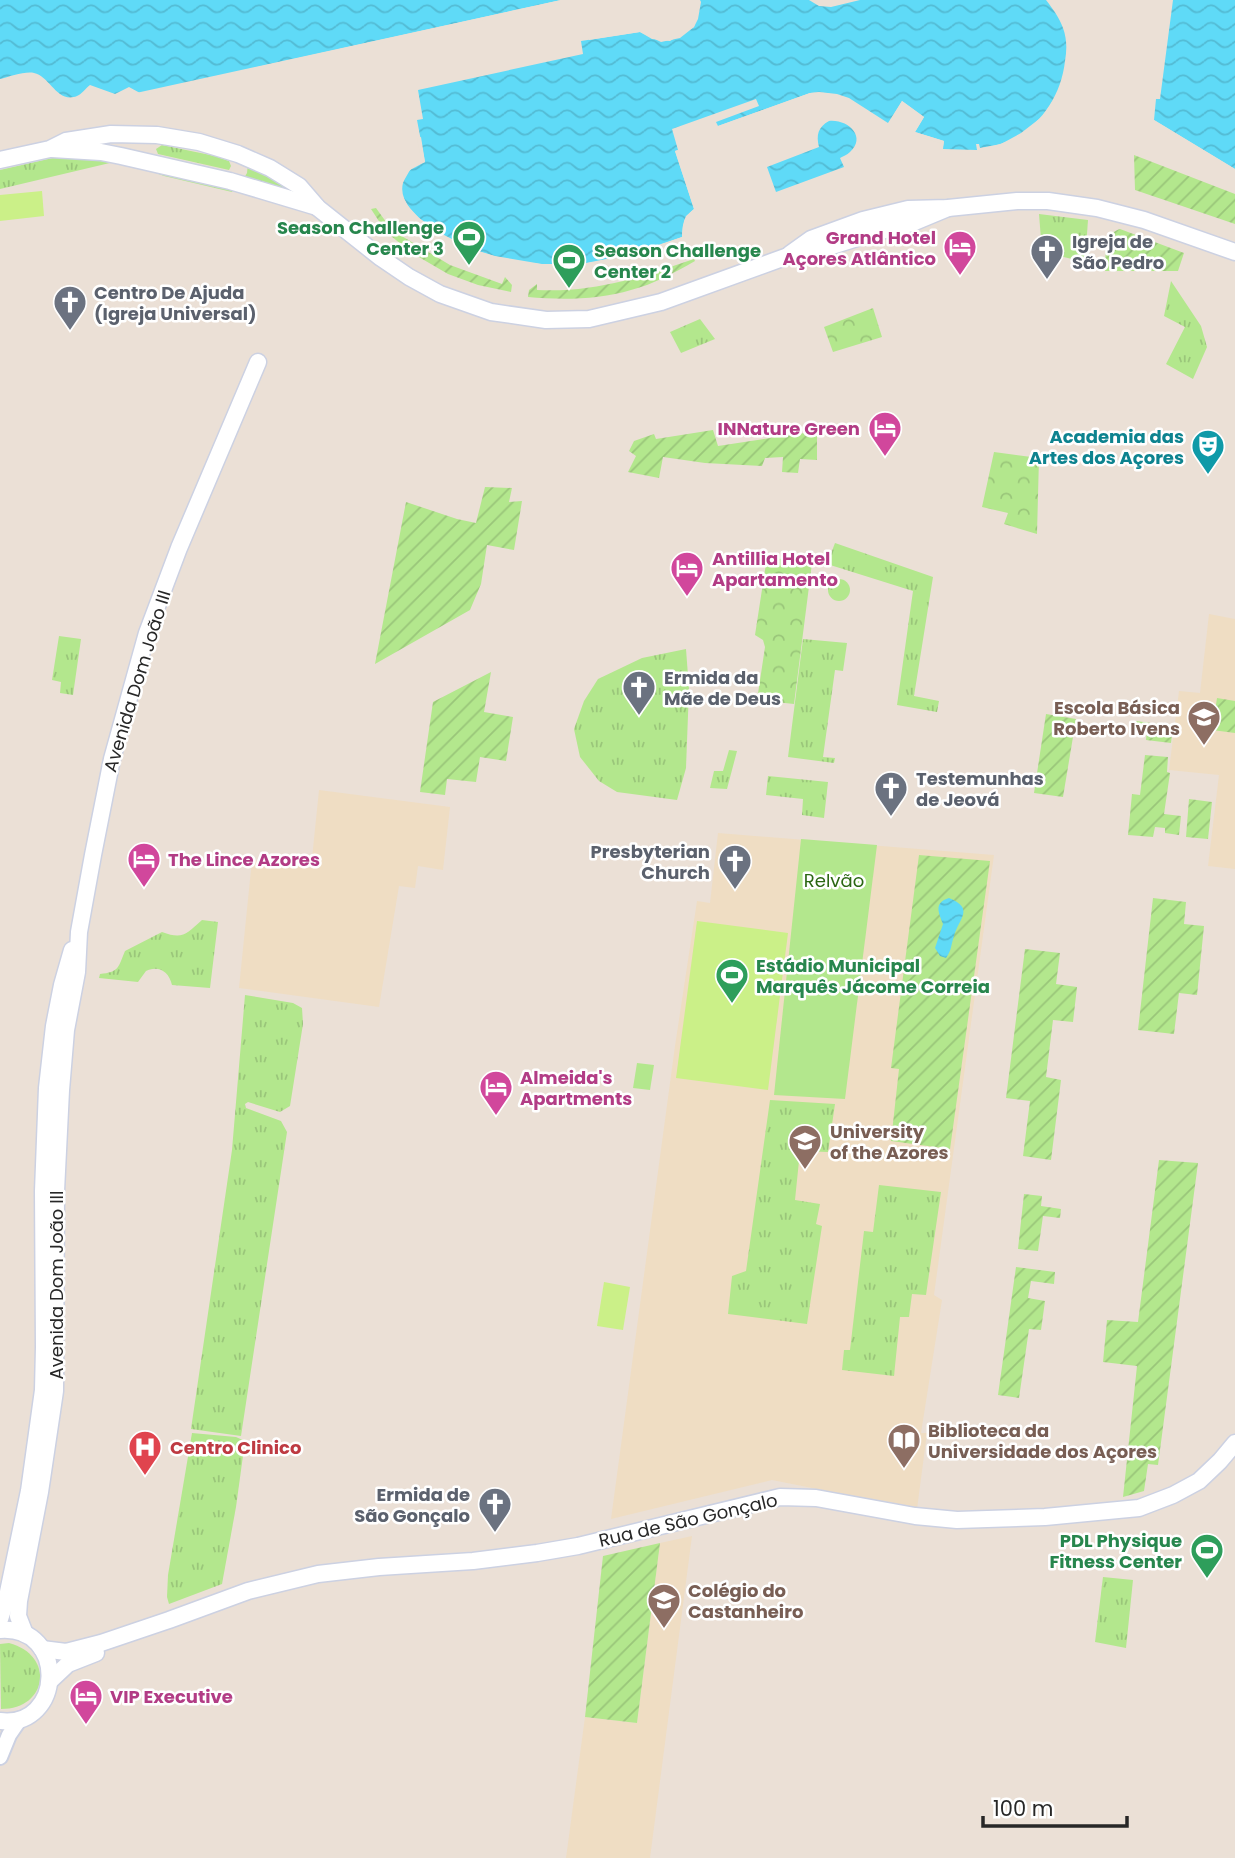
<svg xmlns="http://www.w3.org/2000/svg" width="1235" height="1858" viewBox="0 0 1235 1858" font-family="Poppins,sans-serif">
	<defs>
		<pattern id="grass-tufts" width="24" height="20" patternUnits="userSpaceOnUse" patternTransform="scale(1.75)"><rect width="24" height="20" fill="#b3e78d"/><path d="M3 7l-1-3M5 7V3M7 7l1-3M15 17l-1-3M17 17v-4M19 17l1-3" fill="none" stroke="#9ac67a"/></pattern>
		<pattern id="forest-crowns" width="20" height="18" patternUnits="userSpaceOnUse" patternTransform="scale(1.75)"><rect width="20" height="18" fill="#b3e78d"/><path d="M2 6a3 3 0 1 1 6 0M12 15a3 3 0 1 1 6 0" fill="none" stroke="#9ac67a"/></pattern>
		<pattern id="garden-furrows" width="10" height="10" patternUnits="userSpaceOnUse" patternTransform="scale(1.75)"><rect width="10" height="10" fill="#b3e78d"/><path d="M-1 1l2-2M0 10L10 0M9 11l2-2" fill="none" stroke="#9ac67a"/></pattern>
		<pattern id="water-waves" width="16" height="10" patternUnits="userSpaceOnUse" patternTransform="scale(1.75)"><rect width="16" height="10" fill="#5fdaf7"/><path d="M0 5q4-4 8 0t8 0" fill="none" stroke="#53bbd4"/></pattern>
	</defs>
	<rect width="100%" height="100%" fill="#ebe0d6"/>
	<g fill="#efddc3">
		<polygon points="1209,614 1235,619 1235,869 1208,866 1219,775 1169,770 1179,691 1200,693"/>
		<polygon points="319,790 450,807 443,870 418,866 415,888 399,886 379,1007 239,988 252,860 311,868"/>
		<polygon points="718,833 994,855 934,1295 942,1300 921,1433 927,1433 917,1509 772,1480 611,1519 675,1046 697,901 710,903"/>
		<polygon points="692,1536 650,1858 566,1858 585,1717 637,1723 660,1543"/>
	</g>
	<g fill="url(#grass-tufts)">
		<polygon points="162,145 215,156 229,161 231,166 229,170 158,154 156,149"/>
		<polygon points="92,155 235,187 232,192 164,176 139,167 134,168 114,162 0,189 0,170 61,156"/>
		<polygon points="248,163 290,185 290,193 244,178 247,173"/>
		<polygon points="1039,214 1088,220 1085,262 1042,252"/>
		<polygon points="1171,281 1201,326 1207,347 1193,379 1166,364 1185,327 1164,316"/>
		<polygon points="700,319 715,339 681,353 670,332"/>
		<polygon points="835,543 933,577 914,696 939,701 937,712 897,705 913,591 827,564"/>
		<circle cx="839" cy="590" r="11"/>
		<polygon points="59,636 81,639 73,695 60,693 61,682 52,680"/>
		<polygon points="803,639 847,643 843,671 835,670 823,757 835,758 834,763 788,757"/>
		<polygon points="686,649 689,689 686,768 677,800 617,792 599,781 580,757 574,729 584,701 598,679 642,658"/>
		<polygon points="729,750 737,751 727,789 710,788 714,771 723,771"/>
		<polygon points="768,776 828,782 824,818 802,815 803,799 766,795"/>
		<path d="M 202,920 L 218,922 L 210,988 L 172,985 C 169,971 158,965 146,971 L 138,982 L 99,978 L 100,974 C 119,972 118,968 125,951 L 162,932 C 183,940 186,934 202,920 Z"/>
		<polygon points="245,995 293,1003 302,1008 303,1024 290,1106 280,1112 248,1102 245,1104 246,1108 281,1121 287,1132 241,1436 191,1429 232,1150"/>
		<polygon points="637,1063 654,1065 650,1090 633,1088"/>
		<polygon points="770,1100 835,1104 828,1152 800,1151 795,1200 820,1204 816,1224 822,1226 807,1324 728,1314 732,1276 746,1271"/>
		<polygon points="879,1185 941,1192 926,1295 912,1294 909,1317 900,1317 894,1376 842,1370 844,1350 850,1350 864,1231 873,1232"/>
		<polygon points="192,1433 236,1437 245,1441 236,1507 222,1584 169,1604 167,1597 168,1575"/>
		<polygon points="1103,1577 1133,1580 1126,1648 1095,1642"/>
		<path d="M 9,1643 C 55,1655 48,1709 1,1709 L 0,1644 Z"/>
	</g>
	<g fill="url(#forest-crowns)">
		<polygon points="873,308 882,337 833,352 824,327"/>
		<polygon points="994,452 1039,458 1037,534 1004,524 1008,513 982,507"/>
		<polygon points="767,557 812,563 794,704 757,700 765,647 763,640 755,635"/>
	</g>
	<polygon fill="#b3e78d" points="801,839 877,845 845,1099 774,1095"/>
	<g fill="url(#garden-furrows)">
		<polygon points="1134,155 1235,194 1235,224 1135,190"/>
		<polygon points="376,208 389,226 400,235 450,265 502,284 505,277 512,285 511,292 478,285 448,274 412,253 386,232 371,209"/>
		<path d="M 1120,229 L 1184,253 L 1178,271 L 1105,271 C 1106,255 1103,234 1120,229 Z"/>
		<path d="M 694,259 L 695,261 C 674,273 654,284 631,290 C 599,300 560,300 528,297 L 529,290 L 537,284 L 537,290 C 593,293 642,277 694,259 Z"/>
		<polygon points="713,430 718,446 817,431 817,460 800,459 798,473 782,472 783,457 765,458 762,466 705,463 663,457 659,478 628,472 636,456 629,451 634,441 654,434 656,439"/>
		<polygon points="485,487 512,488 509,502 522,501 514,550 487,545 481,584 470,610 375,664 406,502 457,519 476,523"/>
		<polygon points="491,672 484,712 513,717 506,761 480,757 476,782 447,779 445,795 420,792 433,702"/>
		<polygon points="1217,698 1235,701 1235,733 1212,730"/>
		<polygon points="1046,714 1076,719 1063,797 1034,793"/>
		<polygon points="1136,721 1173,726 1171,743 1146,740 1147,730 1136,728"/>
		<polygon points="1145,755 1168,757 1167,772 1170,773 1164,814 1181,816 1179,835 1165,833 1165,828 1155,827 1153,837 1128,835 1132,794 1140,795"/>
		<polygon points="1189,799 1212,802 1208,839 1186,837"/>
		<polygon points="919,855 990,861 950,1149 891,1141 899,1069 891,1068"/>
		<polygon points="1153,898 1186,902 1184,924 1204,926 1197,995 1179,993 1174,1034 1138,1030"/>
		<polygon points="1025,949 1060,953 1056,984 1077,987 1073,1022 1053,1020 1046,1077 1061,1080 1051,1160 1023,1156 1030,1101 1006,1098"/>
		<polygon points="1159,1160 1198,1163 1158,1465 1148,1464 1144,1491 1123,1497 1137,1366 1103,1362 1107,1320 1138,1322"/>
		<polygon points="1024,1194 1042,1196 1041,1206 1061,1209 1060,1218 1043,1216 1038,1251 1018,1249"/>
		<polygon points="1016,1267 1055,1272 1054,1284 1031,1281 1028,1298 1045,1301 1041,1330 1029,1329 1019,1398 998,1395"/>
		<polygon points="660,1543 637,1723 585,1717 603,1556"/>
	</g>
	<g fill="#cbf088">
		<polygon points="42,191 44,216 0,221 0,195"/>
		<polygon points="697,921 788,933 768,1090 676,1078"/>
		<polygon points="604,1282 630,1287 623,1330 597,1326"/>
	</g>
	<g fill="url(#water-waves)">
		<path d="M 0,0 L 561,0 L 140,93 L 129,87 L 115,94 L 90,85 C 86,88 81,95 77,96 C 57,104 50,76 34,73 C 25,71 9,77 0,79 Z"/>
		<path d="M 700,0 L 809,0 L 819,6 L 831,7 L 860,0 L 1046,0 C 1053,9 1059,17 1063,28 C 1067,39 1067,50 1065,61 C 1060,106 1027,144 980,148 L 979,144 L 976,144 L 977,150 L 943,149 L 944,141 L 915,132 L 924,117 L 902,101 L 888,124 C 863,109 840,89 810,93 L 718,126 L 716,122 L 759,106 L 756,99 L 672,129 L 678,150 L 675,151 L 694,209 C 684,217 682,224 682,237 C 637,253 589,269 540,264 C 517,262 493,257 472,249 C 449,240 395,212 403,183 C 406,171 414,165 425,162 L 417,120 L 423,119 L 418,90 L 583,54 L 581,41 L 640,32 L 652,39 L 670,41 L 694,27 Z"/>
		<polygon points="1173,0 1235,0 1235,169 1154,120 1156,99 1160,99"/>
		<path d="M 829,121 C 848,119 867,137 850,152 C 847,155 843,156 840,158 L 844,167 L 776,192 L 767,167 L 819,147 C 816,135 818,127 829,121 Z"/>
		<path d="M 949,898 C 975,909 959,918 954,936 C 951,944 952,950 946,958 L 940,956 L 935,948 L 943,924 C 939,913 933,903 949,898 Z"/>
	</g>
	<g fill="#ebe0d6">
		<polygon points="561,0 565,0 562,3 141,96 136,93"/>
		<polygon points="697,0 700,0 701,2 698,19 694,27 680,38 661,42 640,32 589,40 588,36 640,29 662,39 679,35 691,25 695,18 697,9"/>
		<polygon points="819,92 837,94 849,98 888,123 902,101 924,117 915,132 944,141 942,152 939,150 940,143 912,135 912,131 919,118 903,106 891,126 888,127 847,101 827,96 811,96 719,129 718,126 810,93"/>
		<polygon points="1054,99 1058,100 1045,118 1023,136 1002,147 980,151 980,148 1001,144 1021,133 1043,116"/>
		<polygon points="1154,120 1235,169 1235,172 1207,157 1154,124"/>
		<polygon points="421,137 425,162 410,170 402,184 402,195 408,206 419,218 444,235 472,249 495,256 542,264 581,264 631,254 682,237 684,221 686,216 694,209 675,151 678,150 698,210 687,222 684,239 632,258 600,265 556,268 526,266 502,262 471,251 442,238 421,224 406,209 399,195 399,184 403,172 407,167 421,159 417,138"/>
	</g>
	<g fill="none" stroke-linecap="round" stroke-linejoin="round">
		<defs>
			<polyline id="tertiary" points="0,1757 9,1735 20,1719"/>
			<g id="secondary">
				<polyline points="52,149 101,152 121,156 230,181 317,207"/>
				<polyline points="0,160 50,149 66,141 111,134 157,135 199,142 238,154 270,168 299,186 318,208 381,258 409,277 440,294 491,312 546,320 589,319 661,302 788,256 816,251 873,233 912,223 948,208"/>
				<polyline points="790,254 811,239 863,220 908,209 948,208 1017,201 1048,201 1097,208 1144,220 1235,252"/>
				<polyline points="0,1619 7,1597 29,1491 43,1390 44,1347 43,1191 47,1088 54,1026 62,985 72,950"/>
				<path d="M 0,1630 C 68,1625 64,1729 0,1721"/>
				<polyline points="25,1634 18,1616 19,1601 40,1492 55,1391 56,1191 61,1090 66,1030 77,972 79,932 93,855 112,759 147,633 179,548 258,362"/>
				<polyline points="42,1649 66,1652 101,1643 169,1620 248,1591 318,1574 379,1567 473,1561 537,1553 578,1546 780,1497 816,1498 915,1516 957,1520 1045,1517 1139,1508 1173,1495 1199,1481 1220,1461 1235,1443"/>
				<polyline points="51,1680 68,1664 96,1653"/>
			</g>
		</defs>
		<use href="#tertiary" stroke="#ccd1e2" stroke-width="18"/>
		<use href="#secondary" stroke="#ccd1e2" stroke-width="19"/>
		<use href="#tertiary" stroke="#fff" stroke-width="14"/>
		<use href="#secondary" stroke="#fff" stroke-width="16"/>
	</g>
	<defs>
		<symbol id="stadium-pin" viewBox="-11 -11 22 30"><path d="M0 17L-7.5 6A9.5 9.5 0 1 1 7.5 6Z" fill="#2e9e5b" stroke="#fff"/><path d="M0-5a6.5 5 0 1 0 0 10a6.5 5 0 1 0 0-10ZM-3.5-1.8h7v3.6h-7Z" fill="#fff"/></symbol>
		<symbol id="hotel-pin" viewBox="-11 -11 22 30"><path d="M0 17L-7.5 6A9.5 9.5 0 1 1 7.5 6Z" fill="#d1479c" stroke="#fff"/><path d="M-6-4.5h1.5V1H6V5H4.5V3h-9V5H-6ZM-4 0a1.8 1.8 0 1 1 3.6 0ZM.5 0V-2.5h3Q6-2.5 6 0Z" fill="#fff"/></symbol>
		<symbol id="church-pin" viewBox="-11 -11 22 30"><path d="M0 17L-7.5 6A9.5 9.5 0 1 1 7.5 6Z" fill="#6b7280" stroke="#fff"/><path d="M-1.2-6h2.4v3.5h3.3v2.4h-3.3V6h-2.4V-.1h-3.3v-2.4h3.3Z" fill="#fff"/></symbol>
		<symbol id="theatre-pin" viewBox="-11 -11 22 30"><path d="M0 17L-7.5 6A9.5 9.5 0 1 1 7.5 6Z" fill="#0f9aa8" stroke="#fff"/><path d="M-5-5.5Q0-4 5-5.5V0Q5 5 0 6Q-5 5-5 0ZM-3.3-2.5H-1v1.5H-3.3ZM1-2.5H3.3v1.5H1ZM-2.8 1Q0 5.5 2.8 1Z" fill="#fff"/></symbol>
		<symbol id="school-pin" viewBox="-11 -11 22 30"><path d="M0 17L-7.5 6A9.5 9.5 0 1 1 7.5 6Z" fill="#8d6e63" stroke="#fff"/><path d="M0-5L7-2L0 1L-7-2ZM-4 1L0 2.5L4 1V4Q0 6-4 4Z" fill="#fff"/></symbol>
		<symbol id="university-pin" viewBox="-11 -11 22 30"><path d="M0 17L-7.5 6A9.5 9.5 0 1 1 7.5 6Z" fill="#8d6e63" stroke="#fff"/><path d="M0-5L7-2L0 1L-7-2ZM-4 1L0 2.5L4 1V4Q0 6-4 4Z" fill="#fff"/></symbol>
		<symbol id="library-pin" viewBox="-11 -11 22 30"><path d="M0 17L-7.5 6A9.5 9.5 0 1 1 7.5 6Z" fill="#8d6e63" stroke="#fff"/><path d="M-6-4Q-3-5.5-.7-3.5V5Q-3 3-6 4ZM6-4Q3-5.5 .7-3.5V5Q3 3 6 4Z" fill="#fff"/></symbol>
		<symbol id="hospital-pin" viewBox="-11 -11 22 30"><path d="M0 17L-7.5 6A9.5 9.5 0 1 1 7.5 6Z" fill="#e0444e" stroke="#fff"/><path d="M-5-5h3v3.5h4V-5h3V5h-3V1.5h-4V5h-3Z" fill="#fff"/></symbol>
	</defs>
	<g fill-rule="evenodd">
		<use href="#stadium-pin" x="450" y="218" width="38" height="52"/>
		<use href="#hotel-pin" x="941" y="228" width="38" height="52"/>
		<use href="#church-pin" x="1028" y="232" width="38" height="52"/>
		<use href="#stadium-pin" x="550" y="241" width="38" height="52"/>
		<use href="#church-pin" x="51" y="283" width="38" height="52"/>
		<use href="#hotel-pin" x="866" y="409" width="38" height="52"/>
		<use href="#theatre-pin" x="1189" y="427" width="38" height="52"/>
		<use href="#hotel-pin" x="668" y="549" width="38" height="52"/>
		<use href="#church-pin" x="620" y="668" width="38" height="52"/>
		<use href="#school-pin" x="1185" y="698" width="38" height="52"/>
		<use href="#church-pin" x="872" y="769" width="38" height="52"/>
		<use href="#hotel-pin" x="125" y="840" width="38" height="52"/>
		<use href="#church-pin" x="716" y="842" width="38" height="52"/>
		<use href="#stadium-pin" x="713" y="956" width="38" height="52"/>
		<use href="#hotel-pin" x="477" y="1068" width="38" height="52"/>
		<use href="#university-pin" x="786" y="1122" width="38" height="52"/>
		<use href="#library-pin" x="885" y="1421" width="38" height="52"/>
		<use href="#hospital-pin" x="126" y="1428" width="38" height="52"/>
		<use href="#church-pin" x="476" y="1485" width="38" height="52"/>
		<use href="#stadium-pin" x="1188" y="1531" width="38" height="52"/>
		<use href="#school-pin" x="645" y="1581" width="38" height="52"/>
		<use href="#hotel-pin" x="67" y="1677" width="38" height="52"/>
	</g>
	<g text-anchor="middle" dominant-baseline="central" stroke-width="5" stroke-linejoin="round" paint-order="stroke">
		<g font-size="18" font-weight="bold" fill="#27864d" stroke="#fff" text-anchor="end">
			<text x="444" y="227">Season Challenge<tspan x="444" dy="21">Center 3</tspan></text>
			<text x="594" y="250" text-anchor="start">Season Challenge<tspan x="594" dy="21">Center 2</tspan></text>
			<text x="756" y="965" text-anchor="start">Estádio Municipal<tspan x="756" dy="21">Marquês Jácome Correia</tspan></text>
			<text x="1182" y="1540">PDL Physique<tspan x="1182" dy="21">Fitness Center</tspan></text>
		</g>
		<g font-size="18" font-weight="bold" fill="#b23c85" stroke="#fff" text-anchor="start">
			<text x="936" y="237" text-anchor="end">Grand Hotel<tspan x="936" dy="21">Açores Atlântico</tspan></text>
			<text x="860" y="428" text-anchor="end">INNature Green</text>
			<text x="712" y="558">Antillia Hotel<tspan x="712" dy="21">Apartamento</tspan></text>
			<text x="168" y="859">The Lince Azores</text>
			<text x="520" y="1077">Almeida's<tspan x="520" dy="21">Apartments</tspan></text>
			<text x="110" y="1696">VIP Executive</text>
		</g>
		<g font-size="18" font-weight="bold" fill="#5b616d" stroke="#fff" text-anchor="start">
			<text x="1072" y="241">Igreja de<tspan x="1072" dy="21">São Pedro</tspan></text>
			<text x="94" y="292">Centro De Ajuda<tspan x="94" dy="21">(Igreja Universal)</tspan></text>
			<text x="664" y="677">Ermida da<tspan x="664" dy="21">Mãe de Deus</tspan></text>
			<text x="916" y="778">Testemunhas<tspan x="916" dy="21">de Jeová</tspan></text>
			<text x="710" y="851" text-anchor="end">Presbyterian<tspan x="710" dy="21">Church</tspan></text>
			<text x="470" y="1494" text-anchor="end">Ermida de<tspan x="470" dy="21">São Gonçalo</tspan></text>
		</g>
		<g font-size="18" font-weight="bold" fill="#0d838f" stroke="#fff" text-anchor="end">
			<text x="1184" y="436">Academia das<tspan x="1184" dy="21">Artes dos Açores</tspan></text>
		</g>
		<g font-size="18" fill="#272727" stroke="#fff">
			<text transform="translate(137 681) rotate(-73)">Avenida Dom João III</text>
			<text transform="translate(56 1285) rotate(-90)">Avenida Dom João III</text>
			<text transform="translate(688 1520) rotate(-13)">Rua de São Gonçalo</text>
		</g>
		<g font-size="18" font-weight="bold" fill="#785e54" stroke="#fff" text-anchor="start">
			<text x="1180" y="707" text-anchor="end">Escola Básica<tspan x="1180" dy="21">Roberto Ivens</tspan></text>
			<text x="830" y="1131">University<tspan x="830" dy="21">of the Azores</tspan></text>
			<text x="928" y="1430">Biblioteca da<tspan x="928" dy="21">Universidade dos Açores</tspan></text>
			<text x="688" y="1590">Colégio do<tspan x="688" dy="21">Castanheiro</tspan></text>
		</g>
		<g font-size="18" fill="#2b6713" stroke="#fff">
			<text x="834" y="880">Relvão</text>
		</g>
		<g font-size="18" font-weight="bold" fill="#be3a42" stroke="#fff" text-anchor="start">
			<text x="170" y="1447">Centro Clinico</text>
		</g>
	</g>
	<path d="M983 1816v10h144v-10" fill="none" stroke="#272727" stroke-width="3.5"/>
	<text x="993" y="1816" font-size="21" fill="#272727" stroke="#ffffff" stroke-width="5" paint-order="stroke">100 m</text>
</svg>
